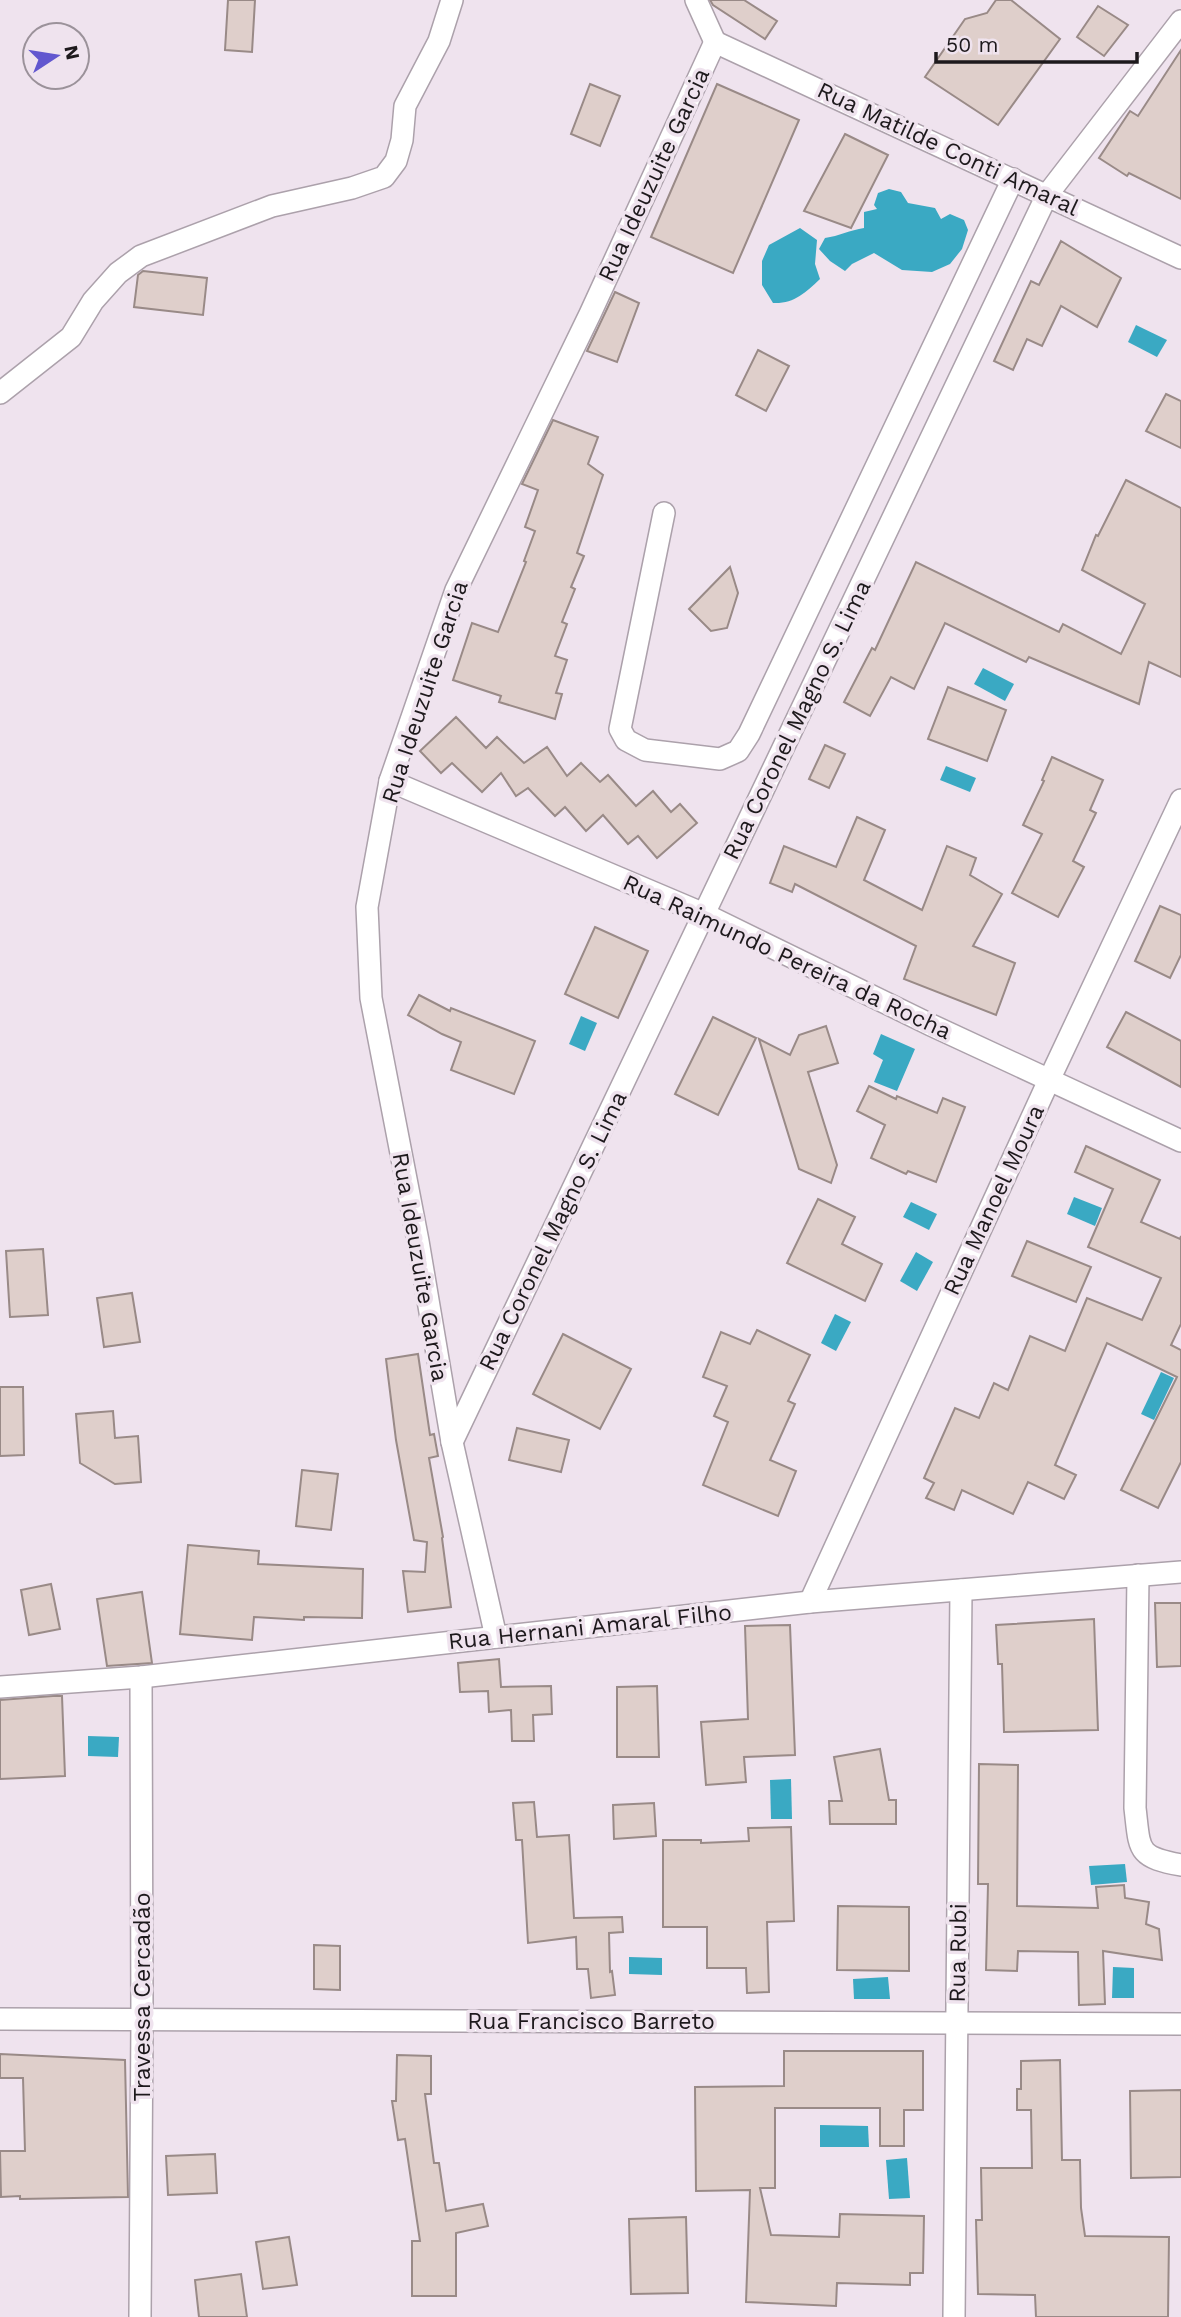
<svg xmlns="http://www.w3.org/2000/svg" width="1181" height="2317" viewBox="0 0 1181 2317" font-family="'Work Sans',sans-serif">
	<rect width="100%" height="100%" fill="#efe3ee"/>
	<g fill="#3aa9c3">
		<path d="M 889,189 L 901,192 L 908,203 L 935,208 L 941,219 L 950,214 L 964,220 L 968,230 L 962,249 L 950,264 L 932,272 L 902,270 L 874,253 L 852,264 L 845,271 L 830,261 L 819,249 L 825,238 C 839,236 850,230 864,228 L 864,212 L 877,209 L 874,205 L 878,193 Z"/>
		<path d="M 800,228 L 817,240 L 815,264 L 820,279 C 805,293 794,304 773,303 L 762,285 L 762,261 L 769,245 Z"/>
		<polygon points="1136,325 1167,340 1157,357 1128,342"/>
		<polygon points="983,668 1014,684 1005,701 974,684"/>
		<polygon points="946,766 976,778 970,792 940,780"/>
		<polygon points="581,1016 597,1023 585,1051 569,1044"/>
		<polygon points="881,1034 915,1049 897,1091 874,1082 883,1060 873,1054"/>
		<polygon points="1074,1197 1102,1208 1095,1226 1067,1214"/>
		<polygon points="911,1202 937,1214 929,1230 903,1217"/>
		<polygon points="916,1252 933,1262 917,1291 900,1281"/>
		<polygon points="835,1314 851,1322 836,1351 821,1343"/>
		<polygon points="1161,1372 1174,1378 1154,1420 1141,1414"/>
		<polygon points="88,1736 119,1737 118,1757 88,1756"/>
		<polygon points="791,1779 792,1819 771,1819 770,1780"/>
		<polygon points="1125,1864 1127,1882 1091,1885 1089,1866"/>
		<polygon points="629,1957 662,1958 662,1975 629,1974"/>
		<polygon points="1113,1967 1134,1968 1134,1998 1112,1998"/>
		<polygon points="888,1977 890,1999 854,1999 853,1979"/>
		<polygon points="820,2125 868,2126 869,2147 820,2147"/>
		<polygon points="907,2158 910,2198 889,2199 886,2160"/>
	</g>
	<g fill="#dfcfcb" stroke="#998a87" stroke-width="2">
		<polygon points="228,0 255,0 252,52 225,50"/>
		<polygon points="710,0 744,0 777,21 765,39 713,5"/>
		<polygon points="996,0 1011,0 1060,39 998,125 925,77 965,19 987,13"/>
		<polygon points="1098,6 1128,25 1104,56 1077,37"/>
		<polygon points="1181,50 1181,199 1129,173 1127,176 1099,158 1130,111 1138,116"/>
		<polygon points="590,84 620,96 600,146 571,134"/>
		<polygon points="717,84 799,120 733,273 651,237"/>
		<polygon points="845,134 888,155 851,228 804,211"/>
		<polygon points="1061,241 1121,278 1097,327 1061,306 1042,346 1027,339 1013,370 994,361 1031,281 1039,285"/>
		<polygon points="143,271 207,278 203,315 134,307 138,275"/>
		<polygon points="615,292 639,303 617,362 587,351"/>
		<polygon points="758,350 789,366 766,411 736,395"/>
		<polygon points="1166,394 1181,401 1181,448 1146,431"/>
		<polygon points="553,420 598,437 588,464 603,475 577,553 584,556 571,587 575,589 562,622 567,624 555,656 567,660 556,693 562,694 555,719 499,702 501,696 453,680 472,623 498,632 526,562 524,561 535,531 525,527 538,490 522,484"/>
		<polygon points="1126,480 1181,508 1181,677 1149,662 1139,704 1029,657 1026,662 945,623 914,689 891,677 870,716 844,702 872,648 875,650 916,562 1059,632 1063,624 1121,654 1145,604 1082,570 1096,535 1098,536"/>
		<polygon points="730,567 738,593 727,628 711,631 689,609"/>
		<polygon points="948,687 1006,710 987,761 928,739"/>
		<polygon points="456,717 486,748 497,737 524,763 547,747 567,776 581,763 600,782 608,775 636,806 653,791 671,812 680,804 697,823 657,858 638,836 628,844 603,815 586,831 565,807 555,816 528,788 516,796 501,773 482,792 452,763 441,773 420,751"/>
		<polygon points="825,745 845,754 829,788 809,779"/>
		<polygon points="1052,757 1103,780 1090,810 1096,813 1073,861 1084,867 1058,917 1012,893 1042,834 1023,825 1044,781 1042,780"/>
		<polygon points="857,817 885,830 864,880 922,910 947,846 976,858 970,875 1002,894 973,946 1015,963 996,1015 904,979 916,946 795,884 792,892 770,883 784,846 836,867"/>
		<polygon points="1160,906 1181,915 1181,955 1170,978 1135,961"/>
		<polygon points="595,927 648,951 618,1018 565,994"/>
		<polygon points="419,995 450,1011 451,1008 535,1041 514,1094 451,1070 461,1042 442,1034 408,1015"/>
		<polygon points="1126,1012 1181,1041 1181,1087 1107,1047"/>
		<polygon points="713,1017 756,1038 718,1115 675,1094"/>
		<polygon points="826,1026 838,1063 808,1072 837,1165 831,1183 799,1169 759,1039 790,1055 799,1035"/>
		<polygon points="869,1086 896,1099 897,1096 937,1113 943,1098 965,1107 936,1182 908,1171 906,1174 871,1158 885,1125 857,1111"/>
		<polygon points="1086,1146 1160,1180 1141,1222 1180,1239 1181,1236 1181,1324 1171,1345 1181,1350 1181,1462 1158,1508 1121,1490 1177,1377 1107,1343 1055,1465 1076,1475 1064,1499 1028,1482 1013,1514 962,1490 954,1510 926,1498 934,1483 924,1478 955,1408 979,1418 994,1383 1008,1390 1030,1336 1065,1351 1087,1298 1142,1320 1161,1278 1088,1247 1113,1189 1075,1172"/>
		<polygon points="818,1199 855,1217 842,1244 882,1264 865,1301 787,1263"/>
		<polygon points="1027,1241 1091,1267 1076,1302 1012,1276"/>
		<polygon points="43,1249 48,1315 10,1317 6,1251"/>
		<polygon points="132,1293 140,1342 104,1347 97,1298"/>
		<polygon points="757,1330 810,1355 788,1401 795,1404 770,1460 796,1471 778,1516 703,1485 728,1422 714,1416 727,1386 703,1377 721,1332 750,1344"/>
		<polygon points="563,1334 631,1369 600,1429 533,1394"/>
		<polygon points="418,1354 430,1435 434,1434 438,1456 429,1458 443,1537 442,1538 451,1607 408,1612 403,1571 425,1572 427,1542 414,1540 396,1440 386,1359"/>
		<polygon points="0,1387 23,1387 24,1455 0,1456"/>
		<polygon points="113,1411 115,1438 138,1436 141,1482 115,1484 80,1463 76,1414"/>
		<polygon points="517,1428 569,1440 561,1472 509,1460"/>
		<polygon points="302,1470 338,1474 331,1530 296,1526"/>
		<polygon points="188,1545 259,1551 258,1564 363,1569 362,1618 304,1617 304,1620 254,1617 252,1640 180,1634"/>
		<polygon points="51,1584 60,1629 29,1635 21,1590"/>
		<polygon points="142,1592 152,1663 107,1666 97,1599"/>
		<polygon points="1155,1603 1181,1603 1181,1666 1157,1667"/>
		<polygon points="1094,1619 1098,1730 1004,1732 1002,1664 998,1664 996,1625"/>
		<polygon points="790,1625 795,1755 744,1757 746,1782 706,1785 701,1722 748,1719 745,1626"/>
		<polygon points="499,1659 501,1687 551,1686 552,1714 533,1715 534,1741 512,1741 511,1710 489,1712 488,1691 460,1692 458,1663"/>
		<polygon points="657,1686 659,1757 617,1757 617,1687"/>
		<polygon points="53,1696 62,1696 65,1776 0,1779 0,1700"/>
		<polygon points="880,1749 889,1800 896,1800 896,1824 830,1824 829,1801 842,1801 834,1757"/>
		<polygon points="979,1764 1018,1765 1017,1906 1098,1908 1096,1887 1124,1885 1125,1898 1149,1902 1146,1924 1159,1929 1162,1960 1103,1951 1105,2004 1079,2005 1078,1952 1018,1951 1017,1971 986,1970 988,1884 978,1884"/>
		<polygon points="534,1802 537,1837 569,1835 574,1918 622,1917 623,1932 609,1933 610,1972 612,1971 615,1995 591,1998 588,1969 577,1969 576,1937 528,1943 522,1840 516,1840 513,1803"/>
		<polygon points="654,1803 656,1836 614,1839 613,1805"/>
		<polygon points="791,1827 794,1921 767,1922 769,1992 747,1993 746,1968 707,1968 707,1927 663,1927 663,1840 701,1840 701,1843 749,1841 748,1828"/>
		<polygon points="838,1906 909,1907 909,1971 837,1970"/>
		<polygon points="314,1945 340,1946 340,1990 314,1989"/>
		<polygon points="784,2051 923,2051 923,2110 904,2110 904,2146 880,2146 880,2108 775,2108 775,2188 760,2188 771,2235 839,2237 840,2214 924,2216 923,2273 910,2273 910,2285 837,2283 836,2306 746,2302 750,2190 696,2191 695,2087 784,2086"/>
		<polygon points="0,2054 125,2060 128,2197 20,2199 20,2196 1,2197 0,2151 25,2151 23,2078 0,2078"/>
		<polygon points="397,2055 431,2056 431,2094 425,2094 434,2163 439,2163 446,2211 483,2204 488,2226 456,2233 456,2296 412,2296 412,2241 420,2241 405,2139 398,2140 392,2101 396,2101"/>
		<polygon points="1060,2060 1062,2160 1080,2160 1081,2208 1085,2236 1169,2237 1168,2317 1036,2317 1035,2295 978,2294 976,2220 982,2220 981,2168 1032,2168 1031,2110 1017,2110 1017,2089 1021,2089 1021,2061"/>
		<polygon points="1181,2090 1181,2177 1131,2178 1130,2091"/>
		<polygon points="215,2154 217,2193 168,2195 166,2156"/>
		<polygon points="686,2217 688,2293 631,2294 629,2219"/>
		<polygon points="289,2237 297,2285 263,2289 256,2242"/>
		<polygon points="241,2274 247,2317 199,2317 195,2280"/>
	</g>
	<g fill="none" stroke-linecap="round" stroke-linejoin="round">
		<defs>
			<g id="street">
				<polyline points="696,0 715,42"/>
				<polyline points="715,42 1181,258"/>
				<polyline points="0,393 71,337 93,301 118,273 141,256 272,206 352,188 384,177 396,161 402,140 405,106 439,41 452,0"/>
				<polyline points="664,513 620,729 626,740 645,750 720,759 738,751 749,734 1013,179"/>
				<polyline points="390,781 704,914 931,1025 1181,1141"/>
				<polyline points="452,1442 1047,195 1181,21"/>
				<path d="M 1138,1575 L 1135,1808 C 1140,1850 1136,1857 1181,1865"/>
				<polyline points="810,1602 1050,1078 1181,800"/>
				<polyline points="496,1637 452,1442 418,1241 371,998 367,907 390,781 456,590 590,314 715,42"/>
				<polyline points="0,1687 141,1677 810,1602 1181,1572"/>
				<polyline points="0,2019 1181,2024"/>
				<polyline points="140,2317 142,2019 141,1677"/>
				<polyline points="954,2317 961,1590"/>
			</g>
		</defs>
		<use href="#street" stroke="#aca1ab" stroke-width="24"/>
		<use href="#street" stroke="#fff" stroke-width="21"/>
	</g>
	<g text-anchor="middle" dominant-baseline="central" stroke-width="7" stroke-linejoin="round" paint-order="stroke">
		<g font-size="23" fill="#1d191c" stroke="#efe3ee">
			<text transform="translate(948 149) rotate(25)">Rua Matilde Conti Amaral</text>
			<text transform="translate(654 175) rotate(-65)">Rua Ideuzuite Garcia</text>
			<text transform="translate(425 692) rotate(-72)">Rua Ideuzuite Garcia</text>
			<text transform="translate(797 720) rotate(-64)">Rua Coronel Magno S. Lima</text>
			<text transform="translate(787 957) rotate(25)">Rua Raimundo Pereira da Rocha</text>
			<text transform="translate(994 1200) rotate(-65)">Rua Manoel Moura</text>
			<text transform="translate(553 1231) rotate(-64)">Rua Coronel Magno S. Lima</text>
			<text transform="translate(420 1267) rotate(80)">Rua Ideuzuite Garcia</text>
			<text transform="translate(590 1627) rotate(-6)">Rua Hernani Amaral Filho</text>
			<text transform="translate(958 1953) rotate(-89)">Rua Rubi</text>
			<text transform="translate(142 1997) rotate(-90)">Travessa Cercadão</text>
			<text x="591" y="2021">Rua Francisco Barreto</text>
		</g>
	</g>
	<g transform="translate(56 56) rotate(78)"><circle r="33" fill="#efe3ee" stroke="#9b929a" stroke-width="2"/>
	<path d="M0-5L12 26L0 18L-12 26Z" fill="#6257cf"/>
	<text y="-10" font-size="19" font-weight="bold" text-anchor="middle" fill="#1d191c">N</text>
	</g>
	<path d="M936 52v10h201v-10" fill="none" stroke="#1d191c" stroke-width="3.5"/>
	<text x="946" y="52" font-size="21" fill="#1d191c" stroke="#efe3ee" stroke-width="5" paint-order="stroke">50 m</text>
</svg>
